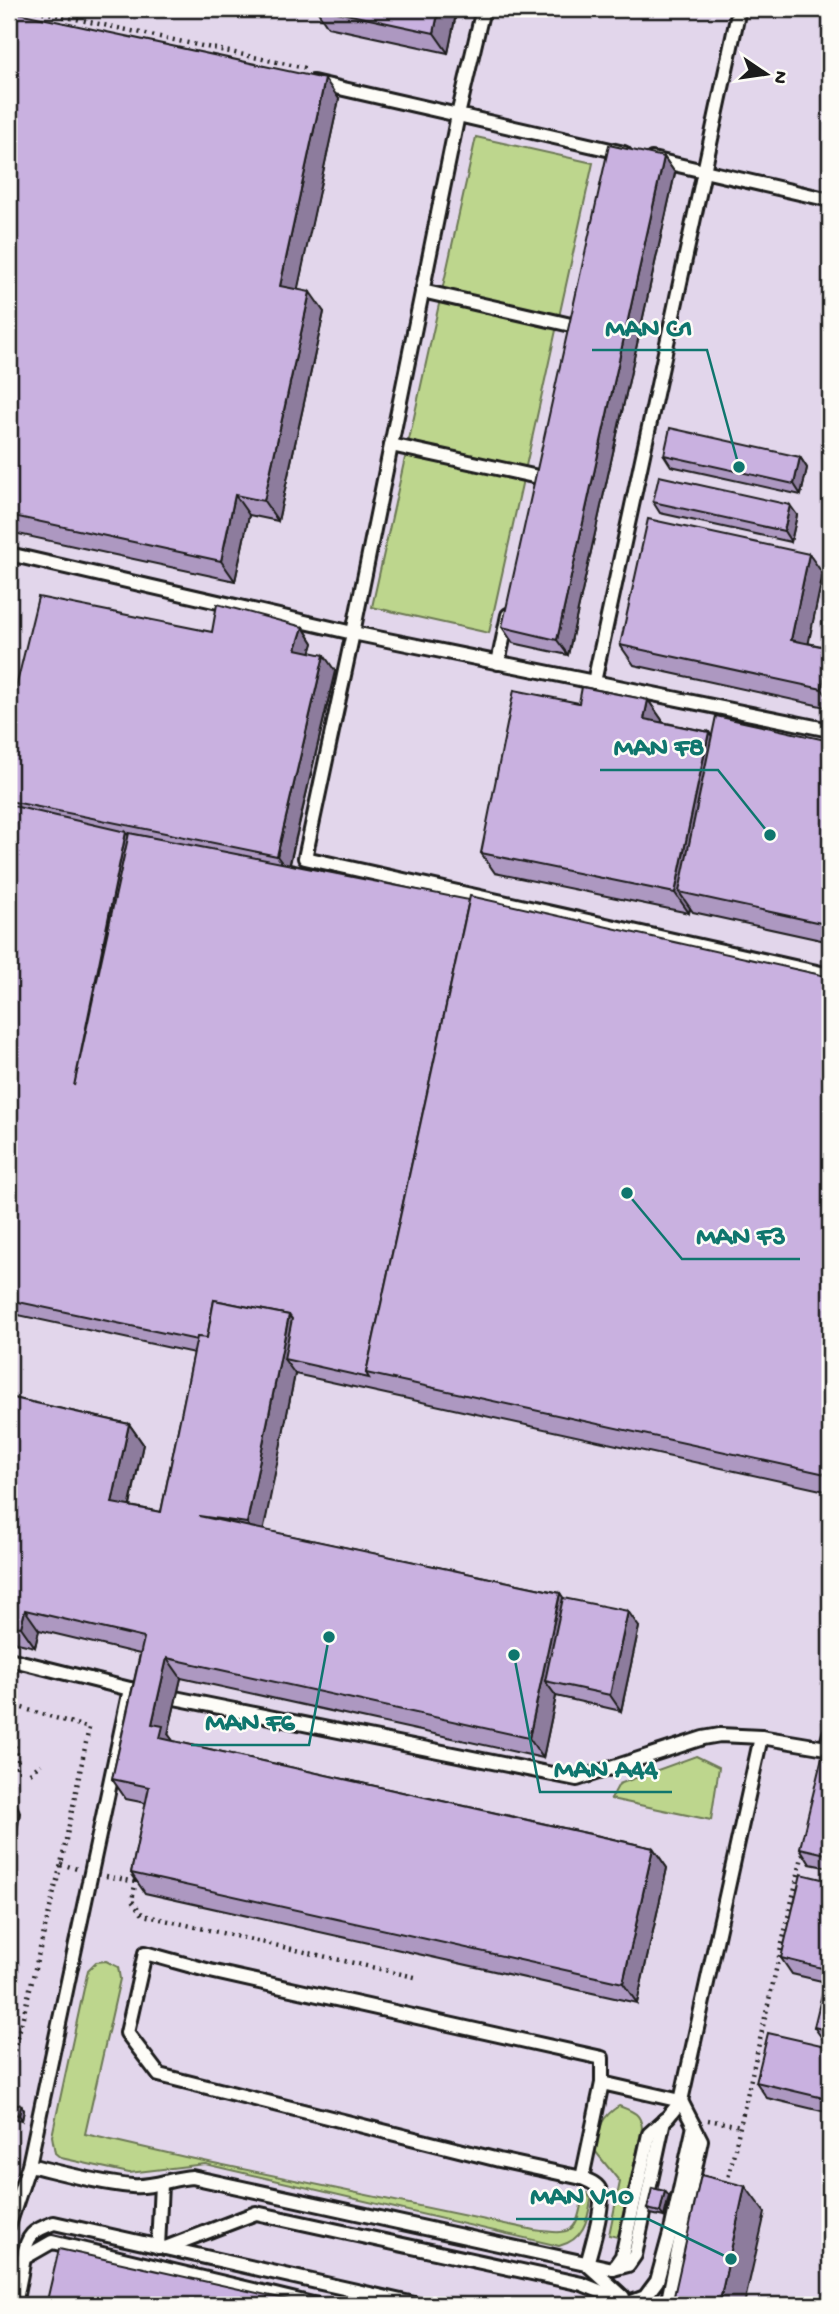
<svg xmlns="http://www.w3.org/2000/svg" width="839" height="2314" viewBox="0 0 839 2314" font-family="'Gochi Hand',sans-serif">
	<rect width="100%" height="100%" fill="#ede6f0"/>
	<filter id="ink" filterUnits="userSpaceOnUse"><feTurbulence type="fractalNoise" baseFrequency=".0143" numOctaves="2"/><feDisplacementMap in="SourceGraphic" scale="14" xChannelSelector="R" yChannelSelector="G"/><feConvolveMatrix kernelMatrix="1 2 1 2 8 2 1 2 1" color-interpolation-filters="sRGB"/></filter>
	<g filter="url(#ink)">
		<rect fill="#e2d6eb" x="9" y="9" width="821" height="2296"/>
		<g fill="#bdd68d" stroke="#6c7954" stroke-width="2">
			<polygon points="476,137 593,163 489,633 372,607"/>
			<polygon points="696,1756 719,1767 711,1820 611,1799 619,1784"/>
			<path d="M 106,1961 L 118,1967 L 120,1979 L 85,2134 L 185,2157 L 534,2230 C 573,2235 576,2234 583,2195 L 587,2193 L 591,2199 C 588,2221 583,2240 559,2246 L 205,2164 L 129,2173 L 61,2158 L 55,2153 L 52,2136 L 88,1970 L 96,1962 Z"/>
			<path d="M 619,2106 C 632,2111 641,2113 642,2128 L 618,2237 L 609,2235 L 620,2182 L 595,2151 C 599,2130 599,2118 619,2106 Z"/>
		</g>
		<g fill="none" stroke-linecap="round" stroke-linejoin="round">
			<defs>
				<g id="lane">
					<polyline points="483,9 458,115 624,153"/>
					<polyline points="652,159 830,200"/>
					<polyline points="422,291 571,325"/>
					<polyline points="391,445 538,477"/>
					<polyline points="9,554 353,633 458,115 313,82"/>
					<polyline points="498,663 508,615"/>
					<polyline points="594,682 739,9"/>
					<polyline points="830,730 353,633 305,858 830,975"/>
					<polyline points="9,1659 130,1689"/>
					<polyline points="9,1807 12,1813 9,1831"/>
					<polyline points="602,2083 602,2058 210,1971 145,1953 127,2033 159,2075 499,2160 582,2178 602,2083 681,2101 701,2140 667,2305"/>
					<path d="M 29,2165 C 63,2173 98,2183 132,2186 C 153,2188 172,2178 192,2177 L 613,2269 L 628,2265 L 635,2255 L 664,2120"/>
					<path d="M 582,2178 C 589,2181 598,2184 600,2191 C 605,2204 591,2249 587,2264 L 623,2297"/>
					<polyline points="9,2225 29,2165 130,1689 577,1779 703,1738 720,1735 761,1737 826,1748 830,1734"/>
					<polyline points="158,2247 161,2184"/>
					<polyline points="165,2248 256,2213 582,2284 629,2303 645,2297 657,2281 672,2226 694,2126"/>
					<path d="M 24,2258 C 26,2235 34,2230 54,2223 L 419,2305"/>
					<polyline points="613,2269 622,2256 649,2134 668,2117 681,2101 761,1737"/>
					<polyline points="15,2305 24,2258 52,2242 317,2305"/>
				</g>
			</defs>
			<use href="#lane" stroke="#1c1c1c" stroke-width="18"/>
			<g stroke="#1c1c1c" stroke-width="4.5" stroke-dasharray="2 5" stroke-linecap="butt">
				<polyline points="29,9 305,68"/>
				<polyline points="9,1704 89,1728 61,1864 9,2073"/>
				<polyline points="12,1732 18,1759 16,1768"/>
				<polyline points="30,1773 41,1764"/>
				<polyline points="61,1864 77,1869"/>
				<polyline points="137,1874 132,1901 143,1915 419,1978"/>
				<polyline points="106,1876 136,1882"/>
				<polyline points="708,2120 741,2126"/>
				<polyline points="727,2183 804,1848"/>
			</g>
			<use href="#lane" stroke="#fdfcf7" stroke-width="12"/>
		</g>
		<g fill="#ad98c1" stroke="#1c1c1c" stroke-width="2">
			<polygon points="224,9 259,9 258,16"/>
			<polygon points="316,9 457,9 448,53 328,27"/>
			<polygon points="9,11 339,99 297,290 324,312 278,521 249,515 235,581 9,532"/>
			<polygon points="664,157 675,173 568,655 513,643 502,627"/>
			<polygon points="664,455 800,457 807,468 801,495 671,466"/>
			<polygon points="653,502 797,515 791,542 660,513"/>
			<polygon points="823,574 808,643 830,648 830,708 634,665 620,645"/>
			<polygon points="303,627 313,643 310,652 335,671 290,864 830,977 830,1492 295,1374 263,1530 560,1593 563,1598 639,1627 621,1711 556,1696 543,1758 181,1678 168,1734 173,1741 653,1848 667,1868 637,2003 145,1893 131,1873 146,1803 126,1799 112,1779 140,1654 39,1630 35,1647 9,1641 9,1397 129,1424 143,1444 130,1506 161,1512 194,1353 9,1313 9,716 212,632"/>
			<polygon points="648,700 662,720 662,722 709,732 711,736 830,741 830,942 693,912 690,908 689,913 495,873 481,853 579,703"/>
			<polygon points="830,1755 830,1868 810,1864 800,1848"/>
			<polygon points="830,1881 830,1983 792,1974 781,1958"/>
			<polygon points="830,1992 830,2040 822,2038 814,2027"/>
			<polygon points="830,2047 830,2113 767,2098 756,2082"/>
			<polygon points="9,2102 21,2105 24,2110 22,2120 9,2118"/>
			<polygon points="669,2196 664,2217 651,2214 647,2209"/>
		</g>
		<g fill="#8d7c9d" stroke="#1c1c1c" stroke-width="2">
			<polygon points="253,9 259,9 258,16"/>
			<polygon points="439,9 457,9 448,53 434,33"/>
			<polygon points="325,79 339,99 294,306 280,286"/>
			<polygon points="664,157 675,173 568,655 557,640"/>
			<polygon points="310,292 324,312 278,521 264,501"/>
			<polygon points="800,457 807,468 801,495 794,484"/>
			<polygon points="235,495 249,515 235,581 221,561"/>
			<polygon points="790,505 797,515 791,542 784,531"/>
			<polygon points="809,554 823,574 805,660 791,640"/>
			<polygon points="303,627 313,643 307,664 296,649"/>
			<polygon points="830,651 830,701 822,689"/>
			<polygon points="324,655 335,671 288,871 277,856"/>
			<polygon points="648,700 662,720 658,739 644,719"/>
			<polygon points="709,732 723,752 679,892 690,908 689,913 675,893"/>
			<polygon points="126,832 137,847 74,1086"/>
			<polygon points="289,1315 303,1335 284,1359 295,1374 261,1543 247,1523"/>
			<polygon points="129,1424 143,1444 126,1523 112,1503"/>
			<polygon points="560,1593 574,1613 545,1681 556,1696 543,1758 529,1738"/>
			<polygon points="25,1610 39,1630 35,1647 21,1627"/>
			<polygon points="628,1611 639,1627 621,1711 610,1695"/>
			<polygon points="167,1658 181,1678 168,1734 177,1746 160,1738 152,1724"/>
			<polygon points="653,1848 667,1868 637,2003 623,1983"/>
			<polygon points="21,2105 24,2110 22,2120 19,2115"/>
			<polygon points="745,2186 765,2213 744,2305 719,2305"/>
			<polygon points="665,2191 669,2196 664,2217 660,2212"/>
		</g>
		<g fill="#c9b1e0" stroke="#1c1c1c" stroke-width="2">
			<polygon points="323,9 439,9 434,33"/>
			<polygon points="9,11 325,79 280,286 310,292 264,501 235,495 221,561 9,515"/>
			<polygon points="609,145 664,157 557,640 502,627"/>
			<polygon points="670,428 800,457 794,484 664,455"/>
			<polygon points="659,476 790,505 784,531 653,502"/>
			<polygon points="648,519 809,554 791,640 830,648 822,689 620,645"/>
			<polygon points="38,597 212,632 217,604 303,627 296,649 324,655 277,856 9,801 9,716"/>
			<polygon points="582,687 648,700 644,719 709,732 675,893 481,853 514,690 579,703"/>
			<polygon points="716,716 830,741 830,925 679,892"/>
			<polygon points="9,805 126,832 74,1086 129,833 469,900 366,1373 369,1378 284,1359 292,1319 289,1315 214,1300 207,1338 197,1337 197,1340 9,1300"/>
			<polygon points="470,896 830,977 830,1475 366,1373"/>
			<polygon points="214,1300 289,1315 247,1523 199,1516 560,1593 529,1738 167,1658 152,1724 163,1726 160,1738 653,1848 623,1983 131,1873 149,1787 112,1779 144,1638 25,1610 21,1627 9,1625 9,1397 129,1424 112,1503 161,1512 197,1337 207,1338"/>
			<polygon points="563,1598 628,1611 610,1695 545,1681"/>
			<polygon points="823,1753 830,1755 830,1855 800,1848"/>
			<polygon points="801,1874 830,1881 830,1970 781,1958"/>
			<polygon points="823,1990 830,1992 830,2031 814,2027"/>
			<polygon points="768,2033 830,2047 830,2090 828,2099 756,2082"/>
			<polygon points="9,2102 21,2105 19,2115 9,2113"/>
			<polygon points="701,2175 745,2186 719,2305 672,2305"/>
			<polygon points="652,2188 665,2191 660,2212 647,2209"/>
			<polygon points="59,2249 289,2300 289,2305 46,2305"/>
		</g>
	</g>
	<path fill="none" stroke="#0f766e" stroke-width="2.5" d="M739 467L707 350H592M770 835L718 770H600M627 1193L682 1259H800M329 1637L309 1745H191M514 1655L540 1792H672M731 2259L648 2219H516"/>
	<g fill="#0f766e" stroke="#fdfcf7" stroke-width="2.5">
		<circle cx="739" cy="467" r="7"/>
		<circle cx="770" cy="835" r="7"/>
		<circle cx="627" cy="1193" r="7"/>
		<circle cx="329" cy="1637" r="7"/>
		<circle cx="514" cy="1655" r="7"/>
		<circle cx="731" cy="2259" r="7"/>
	</g>
	<g font-size="28" text-anchor="middle" font-weight="bold" fill="#0f766e" stroke="#fdfcf7" stroke-width="5" stroke-linejoin="round" paint-order="stroke">
		<text x="649" y="336">MAN C1</text>
		<text x="659" y="755">MAN F8</text>
		<text x="741" y="1244">MAN F3</text>
		<text x="250" y="1730">MAN F6</text>
		<text x="606" y="1777">MAN A44</text>
		<text x="582" y="2204">MAN V10</text>
	</g>
	<rect width="839" height="2314" fill="none" stroke="#fdfcf7" stroke-width="35"/>
	<rect x="18" y="18" width="804" height="2279" fill="none" stroke="#1c1c1c" stroke-width="2.5" filter="url(#ink)"/>
	<g transform="translate(766 74) rotate(103)" stroke="#fdfcf7" stroke-width="5" paint-order="stroke">
	<path d="M0-5L12 26L0 18L-12 26Z" fill="#1c1c1c"/>
	<text y="-10" font-size="19" font-weight="bold" text-anchor="middle" fill="#1c1c1c">N</text>
	</g>
</svg>
